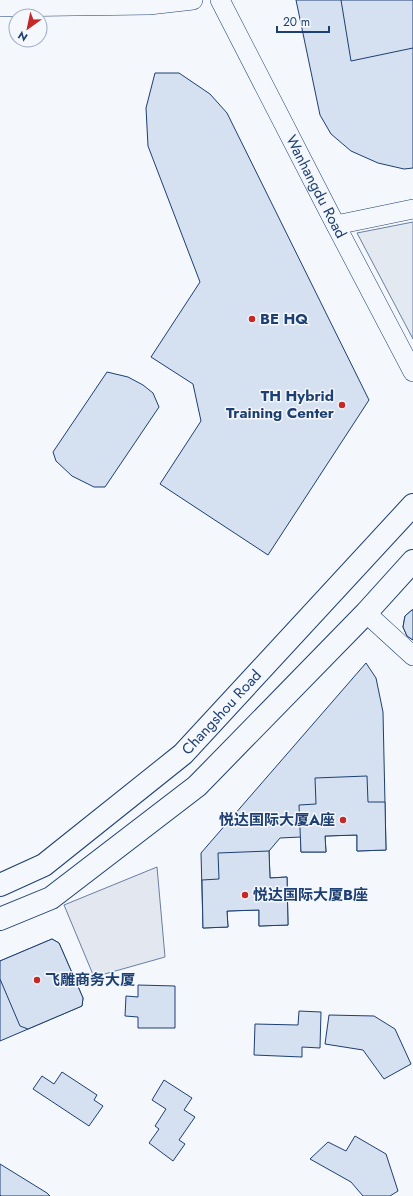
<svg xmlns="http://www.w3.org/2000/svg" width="413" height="1196" viewBox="0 0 413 1196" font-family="Jost,'Noto Sans SC',sans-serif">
	<rect width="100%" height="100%" fill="#f4f7fb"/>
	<polygon fill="#e3e9f0" stroke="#687fa3" points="413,222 413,339 357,233"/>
	<polygon fill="#e3e8f0" stroke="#687fa3" points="157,867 165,957 94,977 64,905"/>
	<g fill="#d5e0f0" stroke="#1d3f73">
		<polygon points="296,0 413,0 413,168 404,169 378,163 351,151 331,134 320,115"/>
		<polygon points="341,0 413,0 413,48 351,61"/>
		<polygon points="155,73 179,73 210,94 227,113 369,400 268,555 160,484 201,421 193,384 151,357 200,282 148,146 146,108"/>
		<polygon points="107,372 128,377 143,385 153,393 159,407 105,487 94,487 72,476 56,461 53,452"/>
		<polygon points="412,610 413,610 413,640 407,636 403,627 405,616"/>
		<polygon points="412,610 413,610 413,640 407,636 403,627 405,616"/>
		<polygon points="366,663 376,678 383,712 386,850 357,851 357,835 325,836 326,852 301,852 301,837 280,838 269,851 270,878 287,877 288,925 259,926 259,910 227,911 228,927 203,928 201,853"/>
		<polygon points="367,776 368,802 385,802 386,850 357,851 357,835 325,836 326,852 301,852 299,805 316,804 315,778"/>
		<polygon points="269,851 270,878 287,877 288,925 259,926 259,910 227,911 228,927 203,928 202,880 219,879 218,853"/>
		<polygon points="52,939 59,943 83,998 82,1006 0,1041 0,961"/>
		<polygon points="52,939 59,943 83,998 82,1006 28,1029 20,1026 0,979 0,961"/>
		<polygon points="138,985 175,986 175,1028 138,1028 138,1017 125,1016 126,996 138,997"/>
		<polygon points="299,1011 321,1012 320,1048 302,1047 302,1057 254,1055 255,1024 298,1025"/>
		<polygon points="329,1015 374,1016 395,1029 411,1064 384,1079 363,1050 325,1044"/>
		<polygon points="62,1072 97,1095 94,1100 103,1106 89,1126 33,1089 42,1076 54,1084"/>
		<polygon points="164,1080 192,1098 184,1110 195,1117 179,1140 185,1144 173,1161 149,1143 159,1129 155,1126 166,1109 152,1100"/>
		<polygon points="355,1136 386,1154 398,1191 390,1196 363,1196 351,1182 310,1159 328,1142 346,1151"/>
		<polygon points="0,1164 47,1193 50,1196 1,1196 0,1195"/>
	</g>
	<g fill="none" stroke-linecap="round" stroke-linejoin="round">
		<defs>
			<g id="minor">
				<path id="s1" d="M 220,0 L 330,214 L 413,372"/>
				<polyline points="0,7 149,5 193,0"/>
				<polyline points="336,225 413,209"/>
				<polyline points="366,613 413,656"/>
			</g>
			<g id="major">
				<path id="s2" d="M 0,885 L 44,865 L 183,754 L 413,505"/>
				<polyline points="0,919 51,898 197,786 366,613 413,561"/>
			</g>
		</defs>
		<use href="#minor" stroke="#1d3f73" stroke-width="20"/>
		<use href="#major" stroke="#1d3f73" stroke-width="24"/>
		<use href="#minor" stroke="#f4f7fb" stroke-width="19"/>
		<use href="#major" stroke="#f4f7fb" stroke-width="22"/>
	</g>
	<g fill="#c62828" stroke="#f4f7fb" stroke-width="1.5">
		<circle cx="252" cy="319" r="4"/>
		<circle cx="342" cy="405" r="4"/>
		<circle cx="343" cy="820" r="4"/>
		<circle cx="245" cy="895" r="4"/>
		<circle cx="37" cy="980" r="4"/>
	</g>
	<g text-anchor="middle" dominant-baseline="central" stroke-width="3" stroke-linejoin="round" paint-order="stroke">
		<g font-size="15" fill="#1d3f73" stroke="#f4f7fb">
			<text stroke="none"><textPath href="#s1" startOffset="210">Wanhangdu Road</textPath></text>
			<text stroke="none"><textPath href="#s2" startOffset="283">Changshou Road</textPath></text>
		</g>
		<g font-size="15" font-weight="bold" fill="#1d3f73" stroke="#f4f7fb" text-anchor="start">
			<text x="260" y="319">BE HQ</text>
			<text x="334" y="396" text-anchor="end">TH Hybrid<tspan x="334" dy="17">Training Center</tspan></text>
			<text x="335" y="820" text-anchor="end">悦达国际大厦A座</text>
			<text x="253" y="895">悦达国际大厦B座</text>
			<text x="45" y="980">飞雕商务大厦</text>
		</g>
	</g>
	<g transform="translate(28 28) rotate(213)"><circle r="19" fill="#f4f7fb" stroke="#9eadc5"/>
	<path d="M0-3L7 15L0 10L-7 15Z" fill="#c62828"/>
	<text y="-6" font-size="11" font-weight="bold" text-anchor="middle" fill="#1d3f73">N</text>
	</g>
	<path d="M277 26v6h52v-6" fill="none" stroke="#1d3f73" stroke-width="2"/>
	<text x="283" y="26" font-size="12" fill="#1d3f73" stroke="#f4f7fb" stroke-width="3" paint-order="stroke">20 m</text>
</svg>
